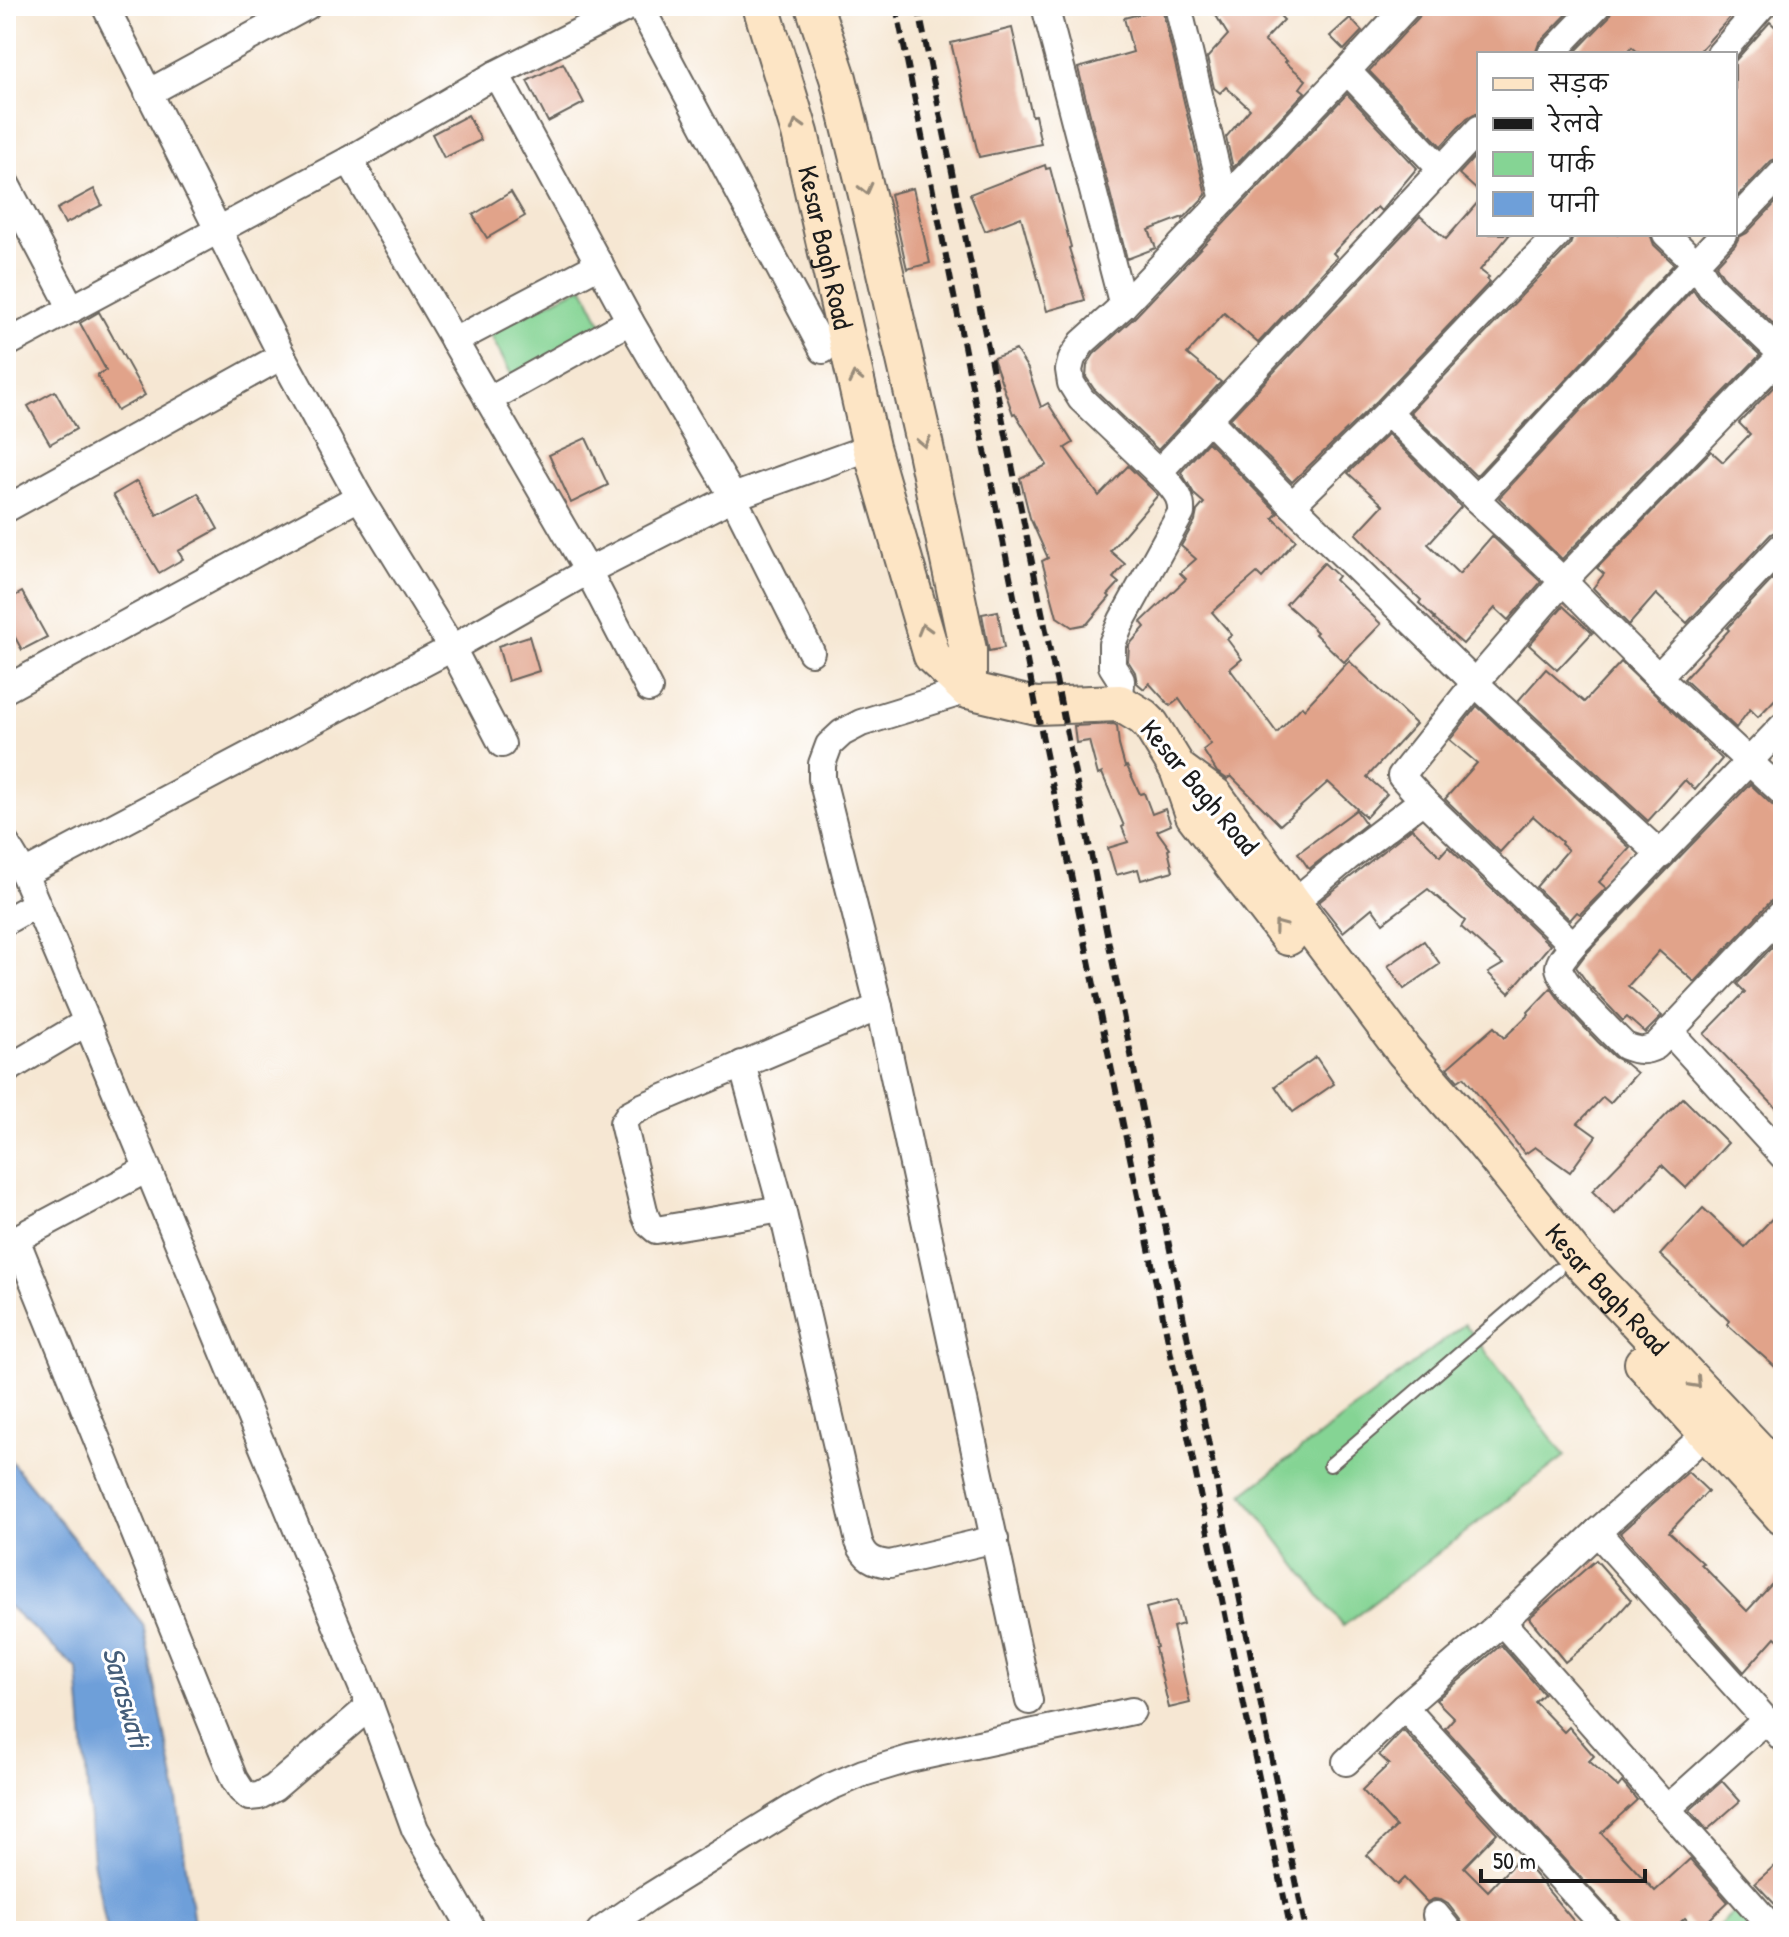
<svg xmlns="http://www.w3.org/2000/svg" width="1789" height="1937" viewBox="0 0 1789 1937" font-family="'Patrick Hand','Playpen Sans Deva',sans-serif">
	<rect width="100%" height="100%" fill="#fff"/>
	<filter id="ink" filterUnits="userSpaceOnUse"><feTurbulence type="fractalNoise" baseFrequency=".0125" numOctaves="2"/><feDisplacementMap in="SourceGraphic" scale="16" xChannelSelector="R" yChannelSelector="G"/><feConvolveMatrix kernelMatrix="1 2 1 2 8 2 1 2 1" color-interpolation-filters="sRGB"/></filter>
	<filter id="wash" filterUnits="userSpaceOnUse"><feTurbulence type="fractalNoise" baseFrequency=".006" numOctaves="4" result="noise"/><feDisplacementMap in="SourceGraphic" scale="32" xChannelSelector="R" yChannelSelector="G"/><feGaussianBlur stdDeviation="1.8" result="paint"/><feColorMatrix in="noise" values="0 0 0 0 0 0 0 0 0 0 0 0 0 0 0 0 0 1.4 0 .05"/><feComposite in="paint" operator="in"/></filter>
	<g filter="url(#wash)">
		<rect width="100%" height="100%" fill="#f6e7d3"/>
		<g fill="#85d494" stroke="#507858" stroke-width="2">
			<polygon points="583,286 604,328 512,376 489,332"/>
			<polygon points="1465,1324 1565,1456 1343,1626 1243,1494"/>
			<polygon points="1746,1900 1774,1931 1713,1931"/>
		</g>
		<polygon fill="#6e9fd9" stroke="#455e7a" stroke-width="2" points="6,1455 143,1624 175,1785 195,1931 107,1931 93,1860 78,1670 6,1604"/>
		<g id="blocks">
			<g fill="#e1a38a">
				<polygon points="1210,6 1271,6 1284,20 1264,41 1287,61 1285,62 1306,80 1300,88 1305,92 1233,168 1226,137 1250,109 1226,87 1220,93 1214,88 1207,58 1228,35"/>
				<polygon points="1423,6 1575,6 1539,43 1535,54 1479,54 1479,113 1474,114 1467,118 1441,146 1369,71 1419,17"/>
				<polygon points="1613,6 1740,6 1697,54 1640,54 1632,47 1626,54 1573,54 1609,17"/>
				<polygon points="1162,8 1206,195 1183,219 1183,217 1149,230 1156,248 1127,259 1078,68 1133,52 1124,18"/>
				<polygon points="1350,18 1362,31 1344,50 1330,36"/>
				<polygon points="1770,22 1783,34 1783,156 1778,157 1771,161 1735,199 1735,61"/>
				<polygon points="1012,28 1032,116 1035,115 1041,144 979,157 951,43"/>
				<polygon points="563,63 584,103 548,122 527,81"/>
				<polygon points="1347,94 1417,168 1381,211 1377,207 1333,253 1337,257 1258,343 1224,313 1187,354 1221,382 1158,450 1094,389 1086,377 1087,365 1094,354 1135,317"/>
				<polygon points="468,115 481,140 444,158 432,134"/>
				<polygon points="1479,152 1479,192 1459,174"/>
				<polygon points="1045,165 1046,169 1050,168 1071,247 1069,248 1085,300 1047,311 1021,217 985,231 970,194"/>
				<polygon points="913,188 930,263 907,269 890,194"/>
				<polygon points="94,189 102,205 65,224 57,209"/>
				<polygon points="511,192 525,216 487,238 473,215"/>
				<polygon points="1783,195 1783,332 1782,332 1723,276 1716,265 1735,245 1739,237 1747,233"/>
				<polygon points="1479,201 1479,234 1510,234 1480,270 1489,277 1487,279 1490,282 1377,401 1292,482 1230,419 1420,216 1446,239"/>
				<polygon points="1574,234 1650,234 1654,245 1674,264 1476,476 1410,412 1570,245"/>
				<polygon points="1693,289 1699,298 1760,355 1562,559 1499,498"/>
				<polygon points="99,312 145,395 117,411 97,375 106,370 80,323"/>
				<polygon points="1016,350 1028,369 1041,407 1048,403 1073,443 1065,448 1099,496 1128,466 1158,495 1110,551 1125,564 1113,578 1119,583 1108,595 1110,597 1087,624 1072,627 1057,617 1042,561 1048,558 1030,518 1020,478 1047,465 1015,413 1013,414 993,358"/>
				<polygon points="1783,377 1783,529 1778,530 1771,534 1687,623 1656,594 1629,625 1593,588 1604,574 1597,568 1711,451 1723,462 1750,434 1739,423"/>
				<polygon points="55,391 76,429 50,444 28,406"/>
				<polygon points="1388,434 1461,507 1428,544 1459,574 1492,536 1541,582 1508,620 1495,608 1463,644 1434,619 1435,618 1419,603 1421,600 1392,573 1393,572 1356,534 1383,505 1348,473"/>
				<polygon points="586,438 608,485 571,503 549,455"/>
				<polygon points="1208,442 1278,513 1273,518 1296,540 1262,578 1257,573 1212,612 1232,635 1227,639 1242,659 1230,669 1277,733 1302,706 1304,709 1349,661 1416,724 1367,777 1387,794 1366,817 1328,782 1280,825 1231,776 1227,779 1217,772 1203,750 1211,744 1179,699 1170,706 1149,683 1144,689 1137,683 1135,672 1128,661 1129,645 1145,627 1141,622 1186,579 1180,573 1196,559 1181,546 1195,521 1197,511 1204,503 1195,495 1181,472"/>
				<polygon points="137,481 157,515 198,493 218,529 178,551 183,559 159,573 113,495"/>
				<polygon points="1324,563 1338,576 1335,580 1381,624 1344,662 1315,634 1317,632 1286,604"/>
				<polygon points="1783,568 1783,691 1758,717 1750,709 1736,728 1684,679 1729,630 1727,628"/>
				<polygon points="22,592 47,637 22,650 6,621 6,601"/>
				<polygon points="1563,606 1592,633 1557,670 1529,645"/>
				<polygon points="998,611 1004,648 989,651 982,614"/>
				<polygon points="529,636 539,671 508,681 498,646"/>
				<polygon points="1621,662 1722,759 1695,790 1685,780 1648,821 1518,701 1546,669 1584,702"/>
				<polygon points="1477,706 1630,848 1599,882 1606,888 1580,914 1577,912 1570,920 1536,887 1568,850 1561,844 1562,842 1533,816 1500,852 1445,799 1477,763 1450,740"/>
				<polygon points="1114,724 1117,726 1119,745 1125,767 1127,766 1140,794 1144,793 1152,814 1165,809 1171,825 1157,831 1170,849 1168,850 1173,871 1141,880 1138,869 1116,875 1108,848 1128,842 1122,827 1124,826 1102,773 1098,775 1089,741 1076,743 1074,726"/>
				<polygon points="1750,784 1772,805 1783,809 1783,896 1778,897 1771,901 1695,982 1659,951 1628,986 1662,1016 1645,1033 1627,1017 1623,1021 1589,985 1576,967 1585,955"/>
				<polygon points="1356,810 1366,824 1309,869 1298,853"/>
				<polygon points="1412,828 1440,856 1448,847 1550,945 1509,993 1488,973 1503,964 1461,927 1465,921 1428,889 1383,923 1372,908 1343,932 1319,902"/>
				<polygon points="1424,941 1440,964 1404,989 1388,966"/>
				<polygon points="1773,946 1783,956 1783,1115 1704,1034 1745,992 1737,984"/>
				<polygon points="1551,988 1564,1006 1598,1042 1614,1057 1625,1063 1637,1073 1610,1103 1603,1097 1578,1123 1596,1136 1570,1172 1535,1147 1525,1154 1464,1077 1458,1081 1447,1068 1494,1027 1504,1038 1529,1014 1528,1012"/>
				<polygon points="1316,1057 1334,1084 1293,1112 1275,1086"/>
				<polygon points="1683,1098 1728,1143 1686,1188 1662,1165 1615,1214 1592,1191"/>
				<polygon points="1783,1207 1783,1374 1727,1324 1729,1321 1660,1255 1703,1208 1745,1247"/>
				<polygon points="1688,1472 1708,1491 1669,1532 1703,1563 1701,1564 1747,1611 1783,1572 1783,1644 1775,1637 1744,1672 1620,1533"/>
				<polygon points="1596,1560 1631,1600 1603,1631 1565,1662 1529,1618"/>
				<polygon points="1177,1600 1183,1624 1173,1627 1190,1703 1169,1708 1155,1648 1157,1647 1146,1608"/>
				<polygon points="1501,1645 1544,1694 1535,1702 1564,1732 1569,1727 1594,1756 1589,1761 1618,1787 1622,1782 1637,1800 1601,1833 1655,1891 1690,1859 1728,1902 1697,1931 1685,1918 1671,1931 1629,1931 1445,1728 1454,1718 1436,1700"/>
				<polygon points="1403,1730 1497,1833 1464,1867 1488,1891 1520,1857 1582,1931 1465,1931 1461,1921 1448,1904 1441,1900 1434,1899 1427,1902 1404,1878 1397,1885 1367,1855 1396,1827 1362,1790 1389,1764 1379,1755"/>
				<polygon points="1722,1781 1740,1801 1707,1830 1690,1810"/>
				<polygon points="1783,1858 1783,1913 1755,1883"/>
			</g>
		</g>
	</g>
	<g filter="url(#ink)">
		<use href="#blocks" fill-opacity="0" stroke="#68635c" stroke-width="2"/>
		<g fill="none" stroke-linecap="round" stroke-linejoin="round">
			<defs>
				<polyline id="lane" points="1330,1465 1557,1270"/>
				<g id="street">
					<polyline points="105,6 282,356 359,497 452,648 502,744"/>
					<polyline points="640,6 823,350"/>
					<polyline points="1045,6 1123,306"/>
					<polyline points="1178,6 1224,200"/>
					<polyline points="1551,54 1597,6"/>
					<polyline points="1720,54 1762,6"/>
					<polyline points="1347,71 1441,169"/>
					<polyline points="496,74 630,321 733,497 811,652"/>
					<polyline points="148,93 307,6"/>
					<polyline points="349,160 588,571 649,689"/>
					<polyline points="6,184 72,309"/>
					<polyline points="1735,222 1783,172"/>
					<polyline points="1666,234 1696,263 1710,286 1783,355"/>
					<polyline points="454,341 600,264"/>
					<polyline points="6,344 349,160 496,74 630,6"/>
					<polyline points="488,400 630,321"/>
					<polyline points="1388,412 1476,499 1563,581 1658,677 1783,793"/>
					<polyline points="1208,419 1292,505 1475,683 1661,855"/>
					<polyline points="1158,473 1479,129"/>
					<polyline points="1476,499 1723,234"/>
					<polyline points="1292,505 1388,412 1558,234"/>
					<polyline points="6,509 282,356"/>
					<polyline points="1658,677 1783,545"/>
					<polyline points="6,689 359,497"/>
					<polyline points="968,690 861,723 842,733 829,745 822,764 822,779 879,1007 1029,1701"/>
					<path d="M 1120,703 L 1121,680 L 1112,666 L 1112,644 L 1122,620 L 1181,513 C 1182,499 1177,493 1168,482 L 1081,399 L 1071,383 L 1069,370 L 1072,358 L 1082,343 L 1123,306 L 1347,71 L 1407,6"/>
					<path d="M 1783,726 L 1573,945 C 1569,951 1560,959 1559,967 C 1558,981 1613,1034 1625,1046 C 1638,1051 1644,1052 1656,1046 L 1783,912"/>
					<polyline points="6,844 24,874 87,1022 370,1706 415,1829 473,1931"/>
					<polyline points="24,874 452,648 588,571 733,497 871,447"/>
					<polyline points="1293,903 1347,858 1423,800"/>
					<polyline points="6,921 36,904"/>
					<polyline points="1573,945 1423,800 1401,776 1475,683 1563,581 1783,354"/>
					<polyline points="1669,1031 1783,1156"/>
					<path d="M 742,1064 L 782,1209 L 859,1542 C 865,1558 873,1562 890,1564 L 995,1539"/>
					<polyline points="6,1070 87,1022"/>
					<polyline points="147,1169 16,1239 234,1779 241,1790 249,1797 259,1796 274,1788 370,1706"/>
					<polyline points="782,1209 656,1230 649,1224 645,1215 623,1123 629,1114 642,1107 879,1007"/>
					<polyline points="1597,1532 1783,1739"/>
					<polyline points="1502,1622 1775,1931"/>
					<polyline points="1404,1707 1609,1931"/>
					<polyline points="1346,1762 1404,1707 1502,1622 1597,1532 1707,1433"/>
					<polyline points="1667,1809 1766,1720"/>
					<polyline points="1436,1915 1449,1931"/>
					<polyline points="600,1931 649,1897 794,1807 830,1787 863,1773 909,1759 1132,1711"/>
				</g>
				<g id="secondary">
					<path id="s1" d="M 761,6 L 800,133 L 871,447 L 932,656 L 968,690 L 1036,706 L 1120,703 L 1143,717 L 1151,725 L 1178,769 L 1215,796 L 1293,903 L 1404,1051 L 1482,1140 L 1574,1255 L 1783,1477"/>
					<polyline points="814,6 838,78 871,211 924,442 968,650 968,690"/>
					<polyline points="1178,769 1194,815 1288,937"/>
					<polyline points="1643,1363 1783,1517"/>
				</g>
			</defs>
			<use href="#lane" stroke="#68635c" stroke-width="16"/>
			<use href="#street" stroke="#68635c" stroke-width="30"/>
			<use href="#secondary" stroke="#68635c" stroke-width="40"/>
			<use href="#lane" stroke="#fff" stroke-width="12"/>
			<use href="#street" stroke="#fff" stroke-width="26"/>
			<use href="#secondary" stroke="#fde5c5" stroke-width="36"/>
			<g stroke="#1c1c1c" stroke-width="6" stroke-dasharray="12 6" stroke-linecap="butt">
				<polyline points="896,6 1036,706 1291,1931"/>
				<polyline points="918,6 1061,704 1306,1931"/>
			</g>
		</g>
		<defs><path id="oneway-chevron" d="M-2-3.5L2.5 0L-2 3.5" fill="none" stroke-width="1.6" stroke-linecap="round" stroke-linejoin="round" transform="scale(2)"/></defs>
		<g stroke="#988b79">
			<use href="#oneway-chevron" transform="translate(797 125) rotate(-106)"/>
			<use href="#oneway-chevron" transform="translate(866 189) rotate(76)"/>
			<use href="#oneway-chevron" transform="translate(855 378) rotate(-103)"/>
			<use href="#oneway-chevron" transform="translate(924 442) rotate(78)"/>
			<use href="#oneway-chevron" transform="translate(924 629) rotate(-106)"/>
			<use href="#oneway-chevron" transform="translate(1279 926) rotate(-127)"/>
			<use href="#oneway-chevron" transform="translate(1696 1383) rotate(47)"/>
		</g>
	</g>
	<g text-anchor="middle" dominant-baseline="central" stroke-width="6" stroke-linejoin="round" paint-order="stroke">
		<g font-size="28" fill="#1c1c1c" stroke="#fff">
			<text stroke="none"><textPath href="#s1" startOffset="250">Kesar Bagh Road</textPath></text>
			<text transform="translate(1200 787) rotate(50)">Kesar Bagh Road</text>
			<text stroke="none"><textPath href="#s1" startOffset="1642">Kesar Bagh Road</textPath></text>
		</g>
		<g font-size="30" font-style="italic" fill="#455e7a" stroke="#fff">
			<text transform="translate(127 1697) rotate(74)">Saraswati</text>
		</g>
	</g>
	<rect width="1789" height="1937" fill="none" stroke="#fff" stroke-width="32"/>
	<rect x="1477" y="52" width="260" height="184" fill="#ffffff" stroke="#a4a4a4" stroke-width="2"/>
	<rect x="1493" y="78" width="40" height="12" fill="#fde5c5" stroke="#a4a4a4" stroke-width="2"/>
	<text x="1549" y="92" font-size="24" fill="#1c1c1c">सड़क</text>
	<rect x="1493" y="118" width="40" height="12" fill="#1c1c1c" stroke="#a4a4a4" stroke-width="2"/>
	<text x="1549" y="132" font-size="24" fill="#1c1c1c">रेलवे</text>
	<rect x="1493" y="152" width="40" height="24" fill="#85d494" stroke="#a4a4a4" stroke-width="2"/>
	<text x="1549" y="172" font-size="24" fill="#1c1c1c">पार्क</text>
	<rect x="1493" y="192" width="40" height="24" fill="#6e9fd9" stroke="#a4a4a4" stroke-width="2"/>
	<text x="1549" y="212" font-size="24" fill="#1c1c1c">पानी</text>
	<path d="M1481 1869v12h164v-12" fill="none" stroke="#1c1c1c" stroke-width="4"/>
	<text x="1493" y="1869" font-size="24" fill="#1c1c1c" stroke="#ffffff" stroke-width="6" paint-order="stroke">50 m</text>
</svg>
